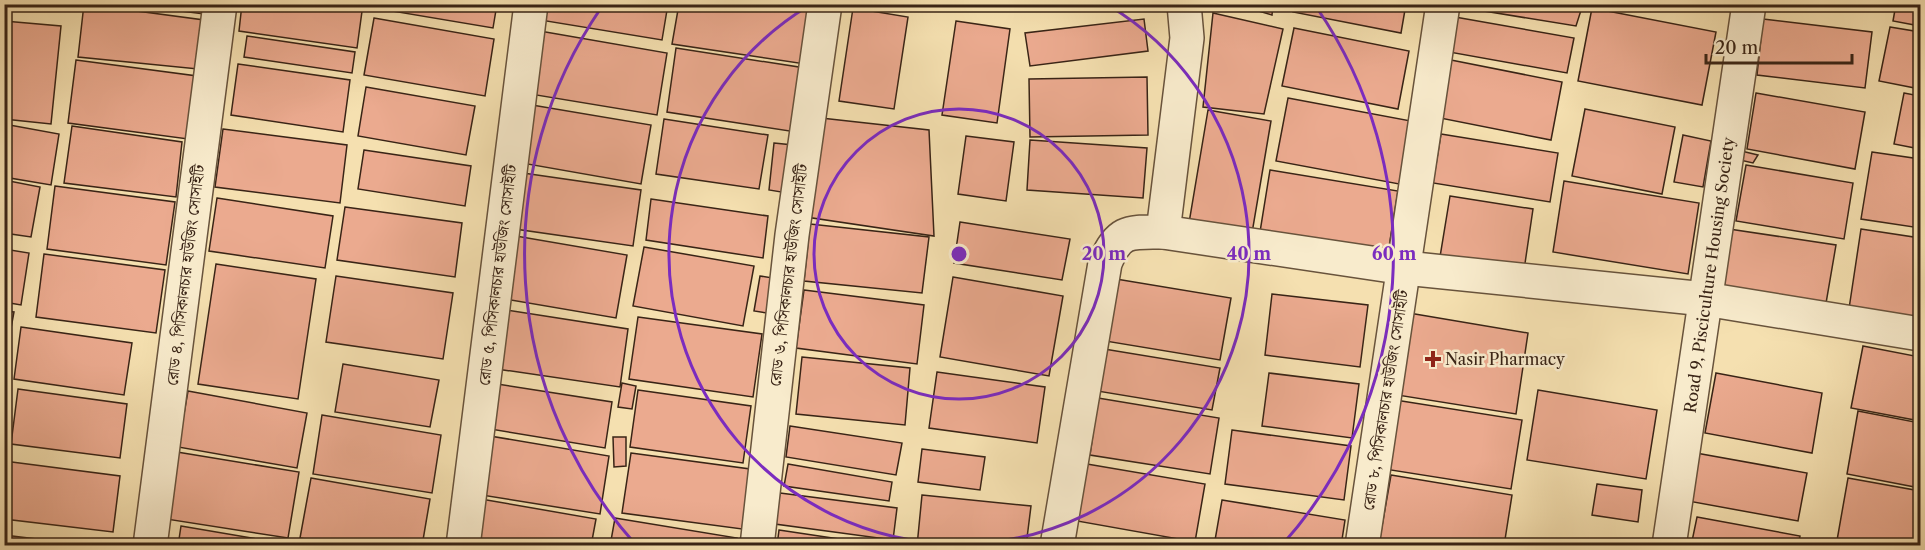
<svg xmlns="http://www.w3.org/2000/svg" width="1925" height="550" viewBox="0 0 1925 550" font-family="'Libre Caslon Text','Noto Serif Bengali',serif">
	<rect width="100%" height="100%" fill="#f5e0b0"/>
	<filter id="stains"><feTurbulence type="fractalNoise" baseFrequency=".00333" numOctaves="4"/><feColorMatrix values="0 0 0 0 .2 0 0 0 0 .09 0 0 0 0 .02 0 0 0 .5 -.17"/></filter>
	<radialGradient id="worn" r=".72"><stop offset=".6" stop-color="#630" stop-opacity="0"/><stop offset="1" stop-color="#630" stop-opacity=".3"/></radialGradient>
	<g fill="#ebaa8f" stroke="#392416" stroke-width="1.5">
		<polygon points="84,4 204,20 198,69 78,57"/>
		<polygon points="125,4 205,4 204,14"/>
		<polygon points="242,4 363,4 357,48 239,31"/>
		<polygon points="375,4 497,4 493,28 374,8"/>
		<polygon points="537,4 668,4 662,40 534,19"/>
		<polygon points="679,4 814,4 805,64 672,44"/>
		<polygon points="1235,4 1273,4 1272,15"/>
		<polygon points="1294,4 1406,4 1401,33 1293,12"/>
		<polygon points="1460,4 1583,4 1576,26 1459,7"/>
		<polygon points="1896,4 1920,4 1920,26 1893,21"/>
		<polygon points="853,8 908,17 894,109 839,101"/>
		<polygon points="1592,8 1716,32 1702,105 1578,81"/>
		<polygon points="1213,13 1283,29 1264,114 1203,107"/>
		<polygon points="1455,17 1574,38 1567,73 1449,52"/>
		<polygon points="374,18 494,39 485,96 364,75"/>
		<polygon points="1144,19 1148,51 1030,66 1025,33"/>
		<polygon points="1763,19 1872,32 1865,88 1757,75"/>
		<polygon points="4,21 61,26 51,124 4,119"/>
		<polygon points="956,21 1010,29 997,123 942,115"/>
		<polygon points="1890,27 1920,32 1920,89 1879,81"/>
		<polygon points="1294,28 1409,51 1398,109 1282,86"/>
		<polygon points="534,30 667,53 657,115 524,93"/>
		<polygon points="247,36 355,52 352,73 244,57"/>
		<polygon points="676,48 805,68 796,132 667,112"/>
		<polygon points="76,60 197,76 188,139 68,123"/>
		<polygon points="1451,60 1562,82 1551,140 1440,118"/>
		<polygon points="238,64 350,80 343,132 231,115"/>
		<polygon points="1147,77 1148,135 1030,137 1029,79"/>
		<polygon points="366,87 475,106 466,155 358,136"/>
		<polygon points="1756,93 1865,112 1855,169 1747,149"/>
		<polygon points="1904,93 1920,96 1920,149 1894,144"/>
		<polygon points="1288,98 1411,121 1399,184 1276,161"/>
		<polygon points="526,104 651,125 641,184 516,162"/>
		<polygon points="1585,109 1675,127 1662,194 1572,176"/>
		<polygon points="1208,110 1271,121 1251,239 1188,229"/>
		<polygon points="821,118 929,130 934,236 806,217"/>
		<polygon points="664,119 768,135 759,189 656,174"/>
		<polygon points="4,124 59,134 51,185 4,177"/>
		<polygon points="72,126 182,142 176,197 64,183"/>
		<polygon points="223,129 347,145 340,203 215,187"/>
		<polygon points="1441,134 1558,153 1550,202 1433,183"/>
		<polygon points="1683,135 1711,141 1703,187 1674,182"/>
		<polygon points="966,136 1014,142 1006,201 958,194"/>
		<polygon points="1030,140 1147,148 1143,198 1027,190"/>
		<polygon points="774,143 793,145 787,193 769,190"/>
		<polygon points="1733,149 1758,155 1753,163 1731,158"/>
		<polygon points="364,150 471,166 465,206 358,189"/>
		<polygon points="1872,152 1920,159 1920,228 1861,219"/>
		<polygon points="1746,165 1853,183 1844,239 1736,221"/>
		<polygon points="1270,170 1398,191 1388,253 1260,232"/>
		<polygon points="523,173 641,190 633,246 515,229"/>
		<polygon points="4,180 40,187 31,237 4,233"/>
		<polygon points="1564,181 1699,203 1688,274 1553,252"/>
		<polygon points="55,186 175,202 166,265 47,249"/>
		<polygon points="1450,196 1533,209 1523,277 1439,263"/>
		<polygon points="217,198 333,216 325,268 209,251"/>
		<polygon points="651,199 768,216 763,258 646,240"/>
		<polygon points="345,207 462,223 455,277 337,260"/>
		<polygon points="960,222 1070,239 1062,280 954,263"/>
		<polygon points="810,224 929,237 922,293 804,281"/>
		<polygon points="1729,229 1836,245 1824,315 1718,298"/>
		<polygon points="1861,229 1920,238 1920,333 1847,322"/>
		<polygon points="510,235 627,255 616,318 499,298"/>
		<polygon points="644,247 754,266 743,326 633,306"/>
		<polygon points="4,249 29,253 21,305 4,302"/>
		<polygon points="44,254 165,270 156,333 36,317"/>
		<polygon points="216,264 316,279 298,399 198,384"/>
		<polygon points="336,276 453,293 443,359 326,342"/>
		<polygon points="760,276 779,279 773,314 754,311"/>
		<polygon points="953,277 1063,296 1049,376 940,357"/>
		<polygon points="1110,278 1231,298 1220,360 1099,340"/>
		<polygon points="804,290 924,305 917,364 796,348"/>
		<polygon points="1272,294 1368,305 1360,367 1265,355"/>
		<polygon points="506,310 628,329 620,387 497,369"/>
		<polygon points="4,311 14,312 4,366"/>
		<polygon points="1409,313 1528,333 1516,414 1397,395"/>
		<polygon points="638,317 762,334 753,397 629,379"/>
		<polygon points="21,327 132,343 124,395 14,379"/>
		<polygon points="1863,346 1920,357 1920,421 1851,408"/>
		<polygon points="1098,348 1220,368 1212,410 1091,390"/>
		<polygon points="802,357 910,368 905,425 796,414"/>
		<polygon points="343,364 439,380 430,427 335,412"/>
		<polygon points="937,372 1045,387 1037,443 929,428"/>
		<polygon points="1269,373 1359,384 1352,438 1262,426"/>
		<polygon points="1716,373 1822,393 1812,453 1705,433"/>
		<polygon points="491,383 612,402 605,448 484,428"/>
		<polygon points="622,383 636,386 632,409 618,407"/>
		<polygon points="18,389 127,404 120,458 11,444"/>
		<polygon points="638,390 751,406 743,463 630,447"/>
		<polygon points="1538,390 1657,410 1646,479 1527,460"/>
		<polygon points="188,391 307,413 297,468 178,447"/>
		<polygon points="1098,398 1219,418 1210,474 1090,455"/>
		<polygon points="1389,399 1522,420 1511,489 1378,468"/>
		<polygon points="1858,411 1920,423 1920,488 1847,474"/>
		<polygon points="322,415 441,435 432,493 313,474"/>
		<polygon points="790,426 902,443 896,475 786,457"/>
		<polygon points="1232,430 1351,446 1344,500 1225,484"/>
		<polygon points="484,435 609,456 600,514 475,494"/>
		<polygon points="613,437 626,437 626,466 614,467"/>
		<polygon points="922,449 985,457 980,490 918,482"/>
		<polygon points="177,452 299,472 288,538 166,519"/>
		<polygon points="631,453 750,469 742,529 622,513"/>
		<polygon points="1696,453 1807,473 1798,521 1688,501"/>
		<polygon points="4,461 120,476 113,532 4,519"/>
		<polygon points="788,464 892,482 889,501 784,486"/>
		<polygon points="1087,464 1205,484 1195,542 1077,521"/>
		<polygon points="1391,475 1512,495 1504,546 1379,543"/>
		<polygon points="311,478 430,499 422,546 342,546 300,538"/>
		<polygon points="1848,478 1920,491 1920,546 1836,546"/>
		<polygon points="1597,484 1642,490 1638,522 1592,515"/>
		<polygon points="780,493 897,508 893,540 775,524"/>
		<polygon points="922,495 1031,506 1026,546 917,546"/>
		<polygon points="475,498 596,519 591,546 467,546"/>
		<polygon points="1222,500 1345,520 1341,546 1214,546"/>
		<polygon points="1697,517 1800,536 1798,546 1691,546"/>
		<polygon points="615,518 737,538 735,546 610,546"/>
		<polygon points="181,526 286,544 286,546 178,546"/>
		<polygon points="779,530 886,546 777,546"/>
		<polygon points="4,535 61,542 61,546 4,546"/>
		<polygon points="88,541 115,544 115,546 87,546"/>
		<polygon points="1582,542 1604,546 1581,546"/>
	</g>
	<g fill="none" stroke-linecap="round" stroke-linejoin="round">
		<defs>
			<g id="minor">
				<polyline points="1163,232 1405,268 1705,299 1920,334"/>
				<polyline points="150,546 220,4"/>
				<polyline points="463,546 531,4"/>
				<polyline points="757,546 792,235 825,4"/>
				<path d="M 1057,546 L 1105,263 C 1119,229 1130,232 1163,232 L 1187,38 L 1184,4"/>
				<polyline points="1362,546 1443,4"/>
				<polyline points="1669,546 1749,4"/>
			</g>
		</defs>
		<use href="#minor" stroke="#68533c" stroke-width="36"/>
		<use href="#minor" stroke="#f8ebcc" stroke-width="33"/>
	</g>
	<g fill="none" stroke="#7b2cbf" stroke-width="3">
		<circle cx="959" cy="254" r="145"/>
		<path d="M1108 5A290 290 0 1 1 810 5"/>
		<path d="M636 545A435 435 0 0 1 601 8M1317 8A435 435 0 0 1 1282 545"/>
	</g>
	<path fill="#8f2418" stroke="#f8ebcc" stroke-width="2" d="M1430 350h6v6h6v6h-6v6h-6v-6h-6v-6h6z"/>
	<g text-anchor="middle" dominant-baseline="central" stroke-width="5" stroke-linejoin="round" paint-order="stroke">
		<g font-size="16" fill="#392416" stroke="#f8ebcc">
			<text transform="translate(185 275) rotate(-83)">রোড ৪, পিসিকালচার হাউজিং সোসাইটি</text>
			<text transform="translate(497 275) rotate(-83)">রোড ৫, পিসিকালচার হাউজিং সোসাইটি</text>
			<text transform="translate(788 275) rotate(-83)">রোড ৬, পিসিকালচার হাউজিং সোসাইটি</text>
			<text transform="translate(1709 275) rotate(-82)">Road 9, Pisciculture Housing Society</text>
			<text transform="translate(1385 400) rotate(-81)">রোড ৮, পিসিকালচার হাউজিং সোসাইটি</text>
		</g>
		<g font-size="16" fill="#392416" stroke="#f8ebcc" text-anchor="start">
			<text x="1445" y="359">Nasir Pharmacy</text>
		</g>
	</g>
	<circle cx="959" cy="254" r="9" fill="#7b2cbf" stroke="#f8ebcc" stroke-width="3"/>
	<g font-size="18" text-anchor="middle" font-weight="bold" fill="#7b2cbf" stroke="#f8ebcc" stroke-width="5" stroke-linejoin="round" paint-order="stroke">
		<text x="1104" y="260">20 m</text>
		<text x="1249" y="260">40 m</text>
		<text x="1394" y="260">60 m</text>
	</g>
	<rect width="1925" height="550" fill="none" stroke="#f5e0b0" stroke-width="24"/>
	<rect x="6" y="6" width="1913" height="538" fill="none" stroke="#392416" stroke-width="3"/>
	<rect x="12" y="12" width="1901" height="526" fill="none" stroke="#392416" stroke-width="1.5"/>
	<path d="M1706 54v9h146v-9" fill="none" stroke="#392416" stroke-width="3"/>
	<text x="1715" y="54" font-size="18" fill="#392416" stroke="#f8ebcc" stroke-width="4.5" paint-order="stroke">20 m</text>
	<rect width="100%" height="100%" filter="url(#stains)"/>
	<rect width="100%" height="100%" fill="url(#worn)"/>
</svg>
